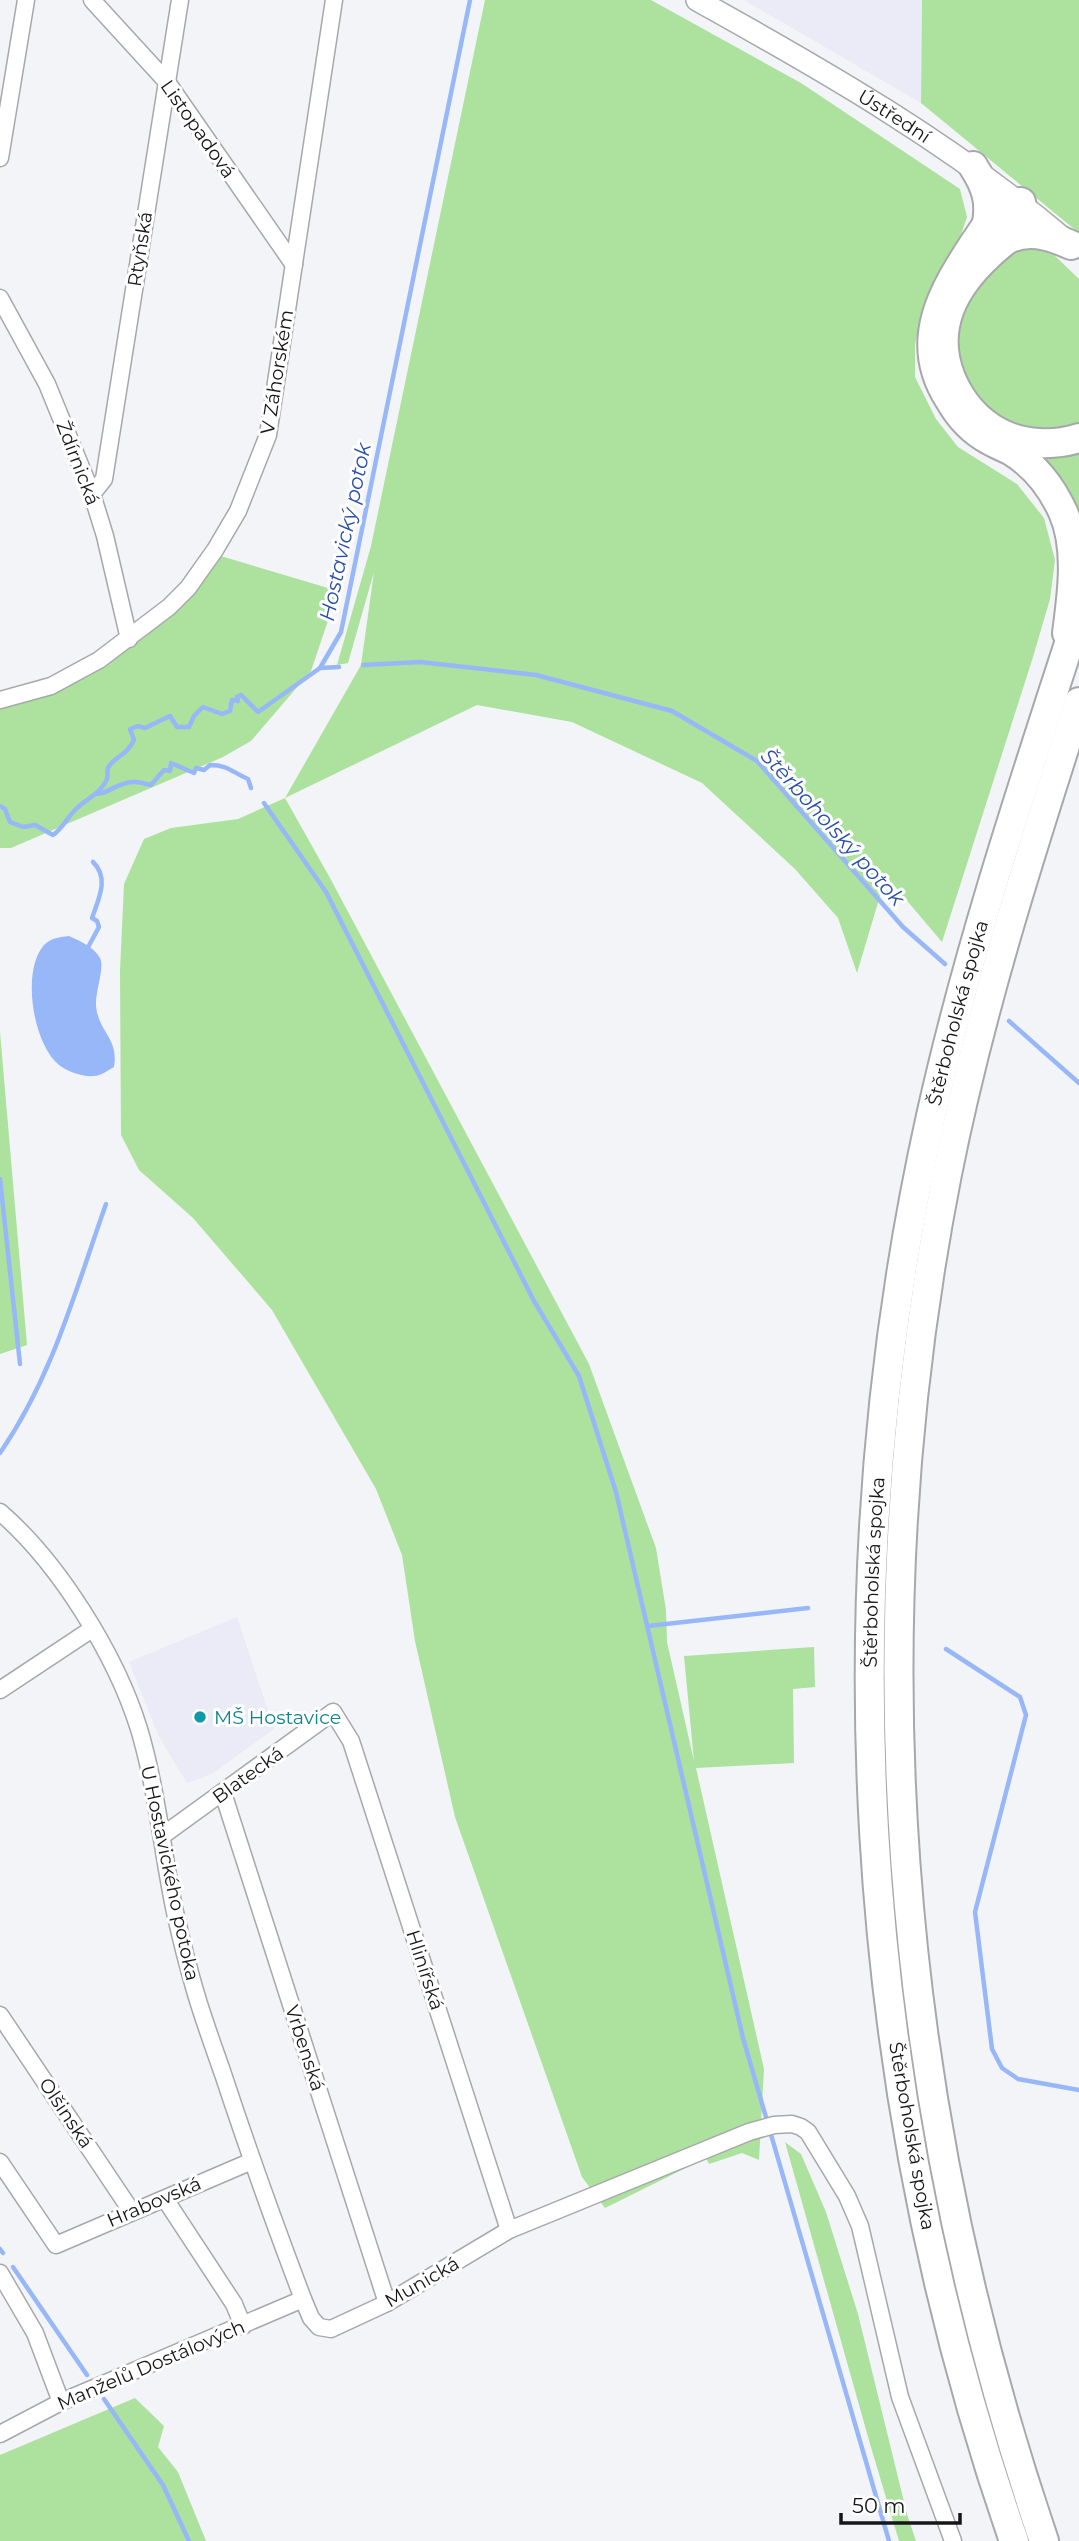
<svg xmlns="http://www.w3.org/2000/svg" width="1079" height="2541" viewBox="0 0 1079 2541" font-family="Montserrat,sans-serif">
	<rect width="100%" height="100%" fill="#f3f4f7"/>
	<g fill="#eaebf6">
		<polygon points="744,0 922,0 921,103"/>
		<polygon points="237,1617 274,1729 212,1774 187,1783 159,1737 129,1662"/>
	</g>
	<g fill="#ace19e">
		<polygon points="485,0 651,0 801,83 960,189 967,217 956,249 932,288 922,313 915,345 915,377 936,419 958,447 1017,484 1044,518 1055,560 1050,599 1033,657 942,942 886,876 857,973 838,918 795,869 702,783 572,722 477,705 285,798 330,878 589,1364 656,1548 666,1610 667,1642 694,1761 684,1656 814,1647 815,1687 793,1689 794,1763 696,1768 764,2069 759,2160 742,2153 709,2164 706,2158 605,2208 582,2177 455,1817 415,1641 402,1555 376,1489 272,1310 193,1218 139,1170 121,1135 120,971 124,884 144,839 171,828 238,819 285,798 361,665 374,572 348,663 337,665 371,546"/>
		<polygon points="922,0 1079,0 1079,233 921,103"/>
		<polygon points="1030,247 1053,254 1079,279 1079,428 1025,433 980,407 955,364 960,306 1003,259 1019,249"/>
		<polygon points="1079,454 1079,511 1069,489 1044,459"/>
		<polygon points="214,554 338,591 311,671 251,741 223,757 11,848 0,848 0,705 131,644"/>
		<polygon points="0,1032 27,1345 0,1354"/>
		<polygon points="785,2142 801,2154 826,2212 858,2314 907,2514 916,2541 899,2541 870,2444"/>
		<polygon points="135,2398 164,2426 158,2447 178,2472 206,2541 0,2541 0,2455"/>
	</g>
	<path fill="#97b7f9" d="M 69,936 C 80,941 94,947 100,958 C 105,967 95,992 96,1006 C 99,1033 119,1038 114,1067 C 108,1070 101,1076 94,1076 C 83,1077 68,1072 59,1065 C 33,1044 21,971 44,945 C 51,938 60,937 69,936 Z"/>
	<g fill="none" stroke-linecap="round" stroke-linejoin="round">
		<g stroke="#97b7f9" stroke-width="4.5">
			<polyline points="363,665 420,662 536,675 672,711 757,761 903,927 945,964"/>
			<polyline points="320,668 339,667"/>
			<path d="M 96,794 C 112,792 111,787 123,784 C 133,780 141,783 151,785 L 164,770 L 170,771 L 171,763 L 194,773 L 196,768 L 204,770 L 210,765 C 229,765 233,773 248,779 L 251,788"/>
			<polyline points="264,803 326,892 534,1301 579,1376 616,1492 743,2038 889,2541"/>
			<path d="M 0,806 L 5,809 L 10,822 L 23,827 L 35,825 L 53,835 C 62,829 67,818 75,810 C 85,799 101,794 107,779 C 108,775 107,771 108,768 C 114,756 126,757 134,740 L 130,729 L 138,726 L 145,728 L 170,716 L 177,727 L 189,727 L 194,716 L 203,707 L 222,714 L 230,711 L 232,700 L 238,701 L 237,697 L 241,695 L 258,712 L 320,668 L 341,632 L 470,0"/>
			<path d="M 86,951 L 99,927 L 97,921 L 92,918 C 98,900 110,878 93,862"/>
			<polyline points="1009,1021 1079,1083"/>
			<polyline points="0,1179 20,1364"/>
			<path d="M 0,1453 C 53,1376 75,1291 106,1204"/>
			<polyline points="648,1626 808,1608"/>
			<polyline points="946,1649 1020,1697 1026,1715 975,1912 992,2049 1002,2068 1018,2079 1079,2090"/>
			<polyline points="0,2249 3,2253"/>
			<polyline points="13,2267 87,2375"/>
			<polyline points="104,2399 163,2485 189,2541"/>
		</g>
		<defs>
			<g id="minor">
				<polyline points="92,0 167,82 294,265"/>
				<polyline points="0,158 26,0"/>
				<polyline points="0,298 47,384 92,494 105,536 129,639"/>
				<polyline points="92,494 104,479 180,0"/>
				<polyline points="0,700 51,686 99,660 169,607 188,588 215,550 238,511 268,435 334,0"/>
				<path d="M 0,1512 C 59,1563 116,1655 139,1729 C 157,1789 162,1851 175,1912 C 181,1939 188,1967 196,1994 C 204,2021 214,2048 223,2074 C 248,2150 275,2225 303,2299 L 311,2318 L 319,2327 L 331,2329 L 387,2303 L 509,2230 L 749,2132 L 774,2125 L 792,2124 L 801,2127 L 808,2132 L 847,2196 L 860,2226 L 900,2397 L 953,2541"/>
				<polyline points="0,1690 92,1629"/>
				<polyline points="223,1793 387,2303"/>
				<polyline points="162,1836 333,1712 351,1741 509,2230"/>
				<polyline points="0,2015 132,2212"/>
				<polyline points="0,2162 56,2245 252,2161"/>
				<polyline points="165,2199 234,2304 243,2326"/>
				<polyline points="0,2273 35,2333 61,2402"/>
				<polyline points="0,2434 61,2402 303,2299"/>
			</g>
			<g id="tertiary">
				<path id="s1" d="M 697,0 C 825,71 952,144 1064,239"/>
			</g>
			<g id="trunk">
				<path d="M 973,166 C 986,186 992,203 986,227"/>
				<path d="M 1004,241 C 1027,228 1049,235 1071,245"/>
				<path d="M 1067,633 C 1072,595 1079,548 1063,512 C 1052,488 1035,466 1013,452 C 1005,447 997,445 989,440 C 972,431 958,415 949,399 C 912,341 943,291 975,242 C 988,224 996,204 1021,202 C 1023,209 1024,216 1021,223 C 1016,234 999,245 990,254 C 954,287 931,328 951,378 C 961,402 977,421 1000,433 C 1024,445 1054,446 1079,438"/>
				<path id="s2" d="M 1014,2541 C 856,2087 827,1585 931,1116 C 969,945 1025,779 1079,613"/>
				<path d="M 1044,2541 C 894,2102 857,1630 947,1174 C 979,1013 1029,857 1079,702"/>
			</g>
		</defs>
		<use href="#minor" stroke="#a7a8ab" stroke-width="19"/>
		<use href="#tertiary" stroke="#a7a8ab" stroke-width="24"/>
		<use href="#trunk" stroke="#a7a8ab" stroke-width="32"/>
		<use href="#minor" stroke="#fff" stroke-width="16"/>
		<use href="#tertiary" stroke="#fff" stroke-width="21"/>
		<use href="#trunk" stroke="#fff" stroke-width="28"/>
	</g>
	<circle fill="#0f9aa8" stroke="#fff" stroke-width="2.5" cx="200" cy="1717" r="7"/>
	<g text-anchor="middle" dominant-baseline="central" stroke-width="6" stroke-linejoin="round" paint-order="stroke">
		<g font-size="19" fill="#161618" stroke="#fff">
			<text stroke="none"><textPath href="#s1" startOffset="229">Ústřední</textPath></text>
			<text transform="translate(198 129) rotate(55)">Listopadová</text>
			<text transform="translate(140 249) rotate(-81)">Rtyňská</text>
			<text transform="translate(277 372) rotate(-81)">V Záhorském</text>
			<text transform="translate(78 463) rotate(69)">Ždírnická</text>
			<text stroke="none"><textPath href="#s2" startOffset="1552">Štěrboholská spojka</textPath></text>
			<text stroke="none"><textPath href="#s2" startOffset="985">Štěrboholská spojka</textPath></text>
			<text transform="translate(248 1775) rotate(-36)">Blatecká</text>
			<text transform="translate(170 1873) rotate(78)">U Hostavického potoka</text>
			<text transform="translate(425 1970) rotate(72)">Hlinířská</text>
			<text transform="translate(305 2048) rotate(72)">Vrbenská</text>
			<text transform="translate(66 2113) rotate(56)">Olšinská</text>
			<text transform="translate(912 2136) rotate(80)">Štěrboholská spojka</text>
			<text transform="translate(154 2202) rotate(-23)">Hrabovská</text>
			<text transform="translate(422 2282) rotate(-30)">Munická</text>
			<text transform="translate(151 2365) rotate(-23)">Manželů Dostálových</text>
		</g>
		<g font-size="19" fill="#0d838f" stroke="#fff" text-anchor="start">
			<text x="214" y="1717">MŠ Hostavice</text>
		</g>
		<g font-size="21" font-style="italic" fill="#294fad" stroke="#fff">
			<text transform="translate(345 532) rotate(-78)">Hostavický potok</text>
			<text transform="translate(833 827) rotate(48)">Štěrboholský potok</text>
		</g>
	</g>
	<path d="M841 2513v10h119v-10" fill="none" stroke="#161618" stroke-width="3.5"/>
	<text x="852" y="2513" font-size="21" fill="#161618" stroke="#ffffff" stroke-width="5" paint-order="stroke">50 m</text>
</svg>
